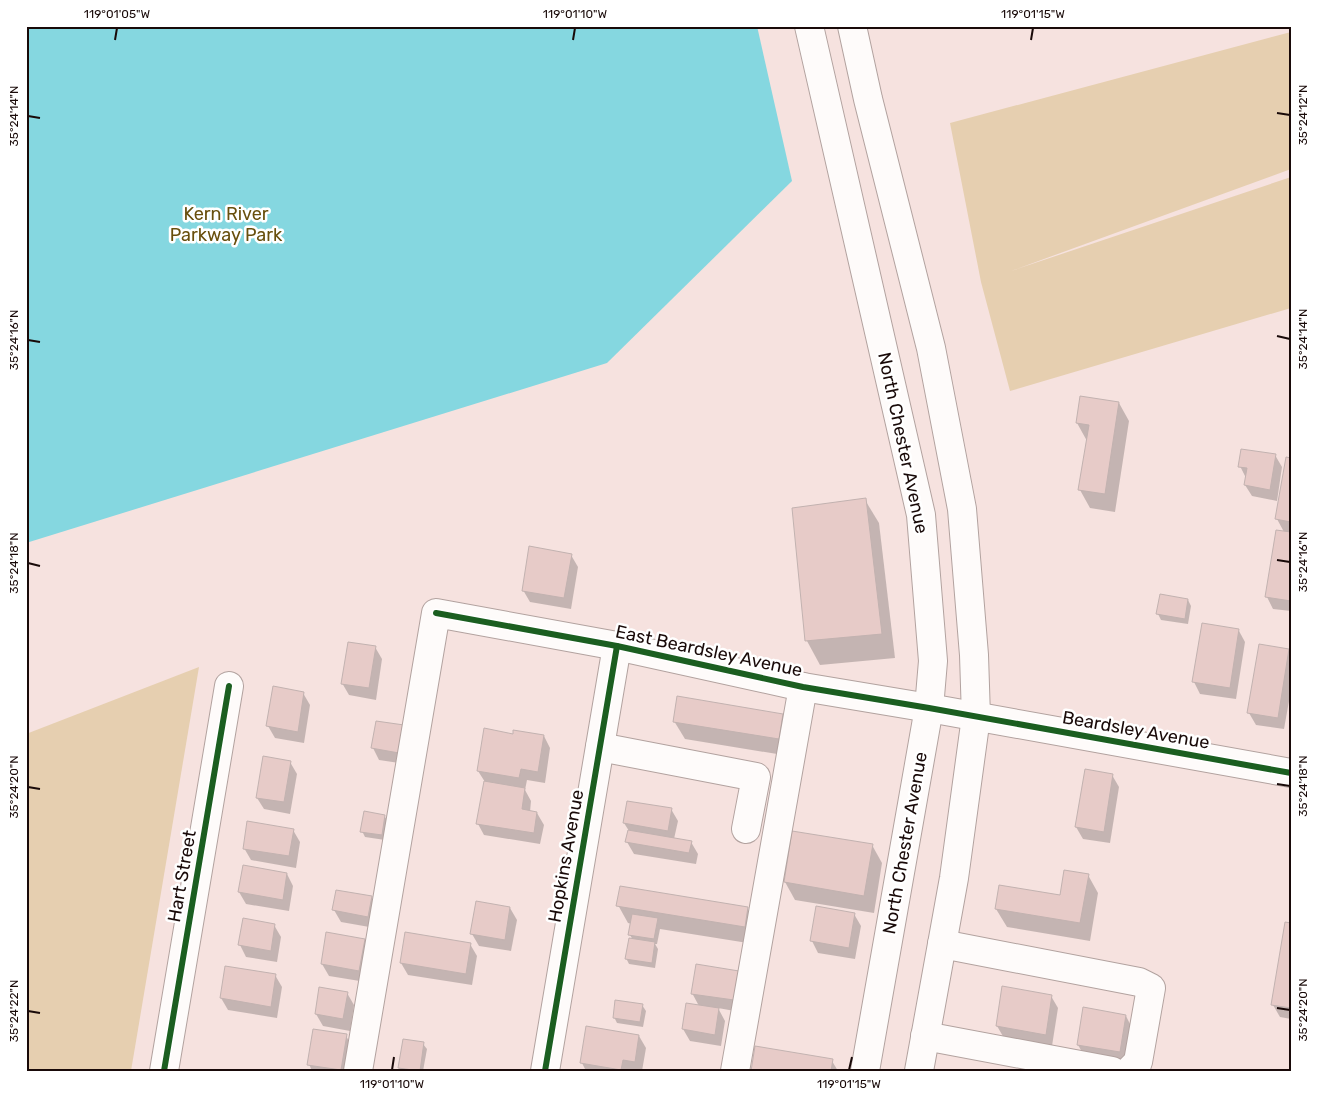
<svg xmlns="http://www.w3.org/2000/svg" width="1317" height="1097" viewBox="0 0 1317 1097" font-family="Rubik,sans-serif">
	<rect width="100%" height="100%" fill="#f6e2df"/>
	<g fill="#e6cfb0">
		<polygon points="1291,32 1291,169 1011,271 1291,177 1291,308 1010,391 981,282 950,123"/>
		<polygon points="199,667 131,1071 26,1071 26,734"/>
	</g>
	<polygon fill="#85d7e0" points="26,26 757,26 792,181 607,363 26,543"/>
	<g fill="#0003">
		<polygon points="1119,403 1129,421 1115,512 1090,508 1080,490 1087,441 1077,423"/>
		<polygon points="1275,455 1282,467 1277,501 1252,496 1245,485 1246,478 1240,466"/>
		<polygon points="1291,459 1291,611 1273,609 1267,597 1284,532 1277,519"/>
		<polygon points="865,500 879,523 895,658 820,665 807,641 794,509"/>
		<polygon points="571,555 578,567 571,609 530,602 523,590"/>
		<polygon points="1188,600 1191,606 1188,624 1161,620 1158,614"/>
		<polygon points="1239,631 1245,642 1236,699 1200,694 1194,682"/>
		<polygon points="375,647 382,659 376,700 349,695 342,683"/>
		<polygon points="1288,651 1291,655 1291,690 1284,729 1256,725 1249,713"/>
		<polygon points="303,693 310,705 304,743 275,738 268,726"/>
		<polygon points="782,715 793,733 789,756 685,739 674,721"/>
		<polygon points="403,726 406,764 379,760 373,748"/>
		<polygon points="514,735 544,736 550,748 545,783 527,780 525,790 531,801 530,812 537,813 544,825 540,844 484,835 478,824 485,782 478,771"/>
		<polygon points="290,762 297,774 290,814 264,809 257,798"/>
		<polygon points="1112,775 1119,787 1110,843 1083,839 1076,827"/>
		<polygon points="628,802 671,809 678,821 674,839 691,842 698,854 696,864 634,854 627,842 629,831 624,823"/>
		<polygon points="384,816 388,821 385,840 365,837 362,831"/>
		<polygon points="293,830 300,842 296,868 251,860 244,848"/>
		<polygon points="793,832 872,845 882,863 874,913 795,900 785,882"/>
		<polygon points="244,867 287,874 293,886 289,911 246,904 239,892"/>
		<polygon points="1088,875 1098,893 1090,941 1007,927 996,909 1061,896"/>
		<polygon points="371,897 378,909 375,928 341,922 334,910"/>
		<polygon points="618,905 747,908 757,926 754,944 660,929 657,944 655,944 658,949 655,968 629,964 626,958 633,940 630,935 632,924 628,923"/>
		<polygon points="510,908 517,920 511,951 479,946 472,934"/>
		<polygon points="854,914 861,926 855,959 818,953 812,941"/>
		<polygon points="1291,924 1291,1019 1280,1017 1273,1005"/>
		<polygon points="274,925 281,937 277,962 246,957 240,945"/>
		<polygon points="364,940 371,952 366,982 329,976 322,964"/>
		<polygon points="470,944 477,956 472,985 408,975 401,963"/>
		<polygon points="738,972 740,1012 718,1008 725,1021 721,1046 690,1041 683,1029 699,1006 692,993"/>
		<polygon points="275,975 282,987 277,1018 228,1010 221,998"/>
		<polygon points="1003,988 1051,996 1058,1008 1052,1046 1004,1038 997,1026"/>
		<polygon points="347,993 354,1005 350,1031 323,1026 316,1014"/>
		<polygon points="642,1005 646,1011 643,1027 617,1023 614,1017"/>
		<polygon points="1126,1016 1132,1028 1126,1064 1085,1057 1078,1045"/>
		<polygon points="346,1036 353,1048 349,1071 312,1071 309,1064"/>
		<polygon points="639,1036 646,1048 642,1071 586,1071 582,1063"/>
		<polygon points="423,1044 427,1049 423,1071 401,1071 399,1068"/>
		<polygon points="832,1061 838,1071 752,1071"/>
	</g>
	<g fill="#e7cbc8" stroke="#c2b2b0">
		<polygon points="1080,396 1119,402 1105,494 1078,490 1089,425 1076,423"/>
		<polygon points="1241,449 1276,454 1270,490 1244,485 1247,468 1238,467"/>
		<polygon points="1286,457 1291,458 1291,522 1275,519"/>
		<polygon points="866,498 882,634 805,641 792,508"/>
		<polygon points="1276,530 1291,532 1291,601 1265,597"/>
		<polygon points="529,546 572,554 564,598 522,591"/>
		<polygon points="1160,594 1188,599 1185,619 1156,614"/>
		<polygon points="1202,623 1239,629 1230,688 1192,682"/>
		<polygon points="348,642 376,646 369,688 341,684"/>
		<polygon points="1259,644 1289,649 1278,718 1247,713"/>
		<polygon points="273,686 304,692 298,732 266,726"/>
		<polygon points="677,696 783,714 779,739 673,722"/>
		<polygon points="376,721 404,725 399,753 371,748"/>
		<polygon points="484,728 513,734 513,730 544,735 538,772 521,769 519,778 477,771"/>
		<polygon points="263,756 291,761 284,802 256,798"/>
		<polygon points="1085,769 1113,774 1104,832 1075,827"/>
		<polygon points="484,781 525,788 522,809 537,812 534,833 476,824"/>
		<polygon points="627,801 672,808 668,831 623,823"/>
		<polygon points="364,811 385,815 382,835 360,832"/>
		<polygon points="247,821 294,829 289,856 243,849"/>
		<polygon points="628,830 692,841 689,853 625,842"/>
		<polygon points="792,831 873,844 864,896 784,882"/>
		<polygon points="243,865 287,873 283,900 238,892"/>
		<polygon points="1064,870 1089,874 1080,923 995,909 999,885 1060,895"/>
		<polygon points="620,886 748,907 745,927 616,906"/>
		<polygon points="336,890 372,896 368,917 332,910"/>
		<polygon points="476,901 510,907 505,940 470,934"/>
		<polygon points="816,906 855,913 849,948 810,941"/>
		<polygon points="632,914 658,918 654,939 628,935"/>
		<polygon points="243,918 275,924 271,951 238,945"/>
		<polygon points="1285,922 1291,923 1291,1008 1271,1005"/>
		<polygon points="326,932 365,939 359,971 321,964"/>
		<polygon points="405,932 471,943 466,974 400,963"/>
		<polygon points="629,938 655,942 652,963 625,959"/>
		<polygon points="696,964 739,971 734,1000 691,994"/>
		<polygon points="225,966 276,974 271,1007 220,998"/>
		<polygon points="1002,986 1052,995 1046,1035 996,1026"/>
		<polygon points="319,987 348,992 343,1019 315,1014"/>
		<polygon points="615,1000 643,1004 640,1022 613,1018"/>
		<polygon points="686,1003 719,1008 715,1035 682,1029"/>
		<polygon points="1083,1007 1126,1015 1120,1052 1077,1045"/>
		<polygon points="586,1026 639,1035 635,1062 623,1060 621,1070 580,1063"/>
		<polygon points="313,1029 347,1034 341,1070 307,1065"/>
		<polygon points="403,1039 424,1042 420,1071 398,1068"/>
		<polygon points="755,1046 833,1059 831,1071 751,1071"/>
	</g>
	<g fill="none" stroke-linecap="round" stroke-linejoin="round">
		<defs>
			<g id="minor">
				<polyline points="600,747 756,777 746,829"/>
				<polyline points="942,944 1139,982 1151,988 1138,1062 1129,1071"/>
				<polyline points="925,1036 1112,1071"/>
				<polyline points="164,1071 229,686"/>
				<polyline points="358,1071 436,613 617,646 803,687 929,708 1291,773"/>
				<polyline points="545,1071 617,646"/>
				<polyline points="735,1071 803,687"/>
			</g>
			<g id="major">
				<polyline points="809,26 921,515 933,661 929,708 865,1071"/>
				<polyline points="852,26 868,99 931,348 962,509 974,655 976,717 954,878 919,1071"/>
			</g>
		</defs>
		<use href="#minor" stroke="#b2a29f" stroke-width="30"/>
		<use href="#major" stroke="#b2a29f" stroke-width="30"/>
		<use href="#minor" stroke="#fefbfa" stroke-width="28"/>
		<use href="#major" stroke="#fefbfa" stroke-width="28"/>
		<defs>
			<g id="cycleway">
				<polyline points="436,613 617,646 803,687 929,708 1291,773"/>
				<polyline points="164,1071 229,686"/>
				<polyline points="545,1071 617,646"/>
			</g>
		</defs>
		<use href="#cycleway" stroke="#fff" stroke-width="9"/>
		<use href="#cycleway" stroke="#1b5e20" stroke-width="6"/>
	</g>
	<path fill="none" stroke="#190a09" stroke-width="2" d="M 115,40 L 117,28M 573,40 L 575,28M 1031,40 L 1033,28M 1277,113 L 1290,115M 28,116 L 40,118M 1277,336 L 1290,339M 28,340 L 40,342M 1277,560 L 1290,562M 28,563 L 40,566M 1277,784 L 1290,786M 28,787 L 40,789M 1277,1008 L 1290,1010M 28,1011 L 40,1013M 392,1070 L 394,1057M 849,1070 L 852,1057"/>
	<g text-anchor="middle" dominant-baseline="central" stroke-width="5" stroke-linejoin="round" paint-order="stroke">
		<g font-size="18" fill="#684f0d" stroke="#fff">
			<text x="226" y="214">Kern River<tspan x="226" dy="21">Parkway Park</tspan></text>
		</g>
		<g font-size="18" fill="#190a09" stroke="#fff">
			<text transform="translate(903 443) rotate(78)">North Chester Avenue</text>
			<text transform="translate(709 651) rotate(12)">East Beardsley Avenue</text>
			<text transform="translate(1136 730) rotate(10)">Beardsley Avenue</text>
			<text transform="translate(905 843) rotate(-80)">North Chester Avenue</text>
			<text transform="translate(566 856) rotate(-80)">Hopkins Avenue</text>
			<text transform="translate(182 876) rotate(-80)">Hart Street</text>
		</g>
	</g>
	<rect width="1317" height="1097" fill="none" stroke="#ffffff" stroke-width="55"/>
	<rect x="28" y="28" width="1262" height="1042" fill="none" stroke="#190a09" stroke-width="2"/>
	<g font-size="12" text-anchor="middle" fill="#190a09">
		<text x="117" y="18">119°01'05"W</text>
		<text x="575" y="18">119°01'10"W</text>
		<text x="1033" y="18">119°01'15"W</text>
		<text transform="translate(1303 115) rotate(-90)" y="4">35°24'12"N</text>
		<text transform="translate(14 116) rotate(-90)" y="4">35°24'14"N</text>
		<text transform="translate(1303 339) rotate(-90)" y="4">35°24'14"N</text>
		<text transform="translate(14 340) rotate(-90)" y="4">35°24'16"N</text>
		<text transform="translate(1303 562) rotate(-90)" y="4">35°24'16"N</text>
		<text transform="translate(14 563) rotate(-90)" y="4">35°24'18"N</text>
		<text transform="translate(1303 786) rotate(-90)" y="4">35°24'18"N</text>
		<text transform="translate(14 787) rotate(-90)" y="4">35°24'20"N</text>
		<text transform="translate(1303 1010) rotate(-90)" y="4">35°24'20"N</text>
		<text transform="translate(14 1011) rotate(-90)" y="4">35°24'22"N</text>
		<text x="392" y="1088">119°01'10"W</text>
		<text x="849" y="1088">119°01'15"W</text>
	</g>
</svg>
